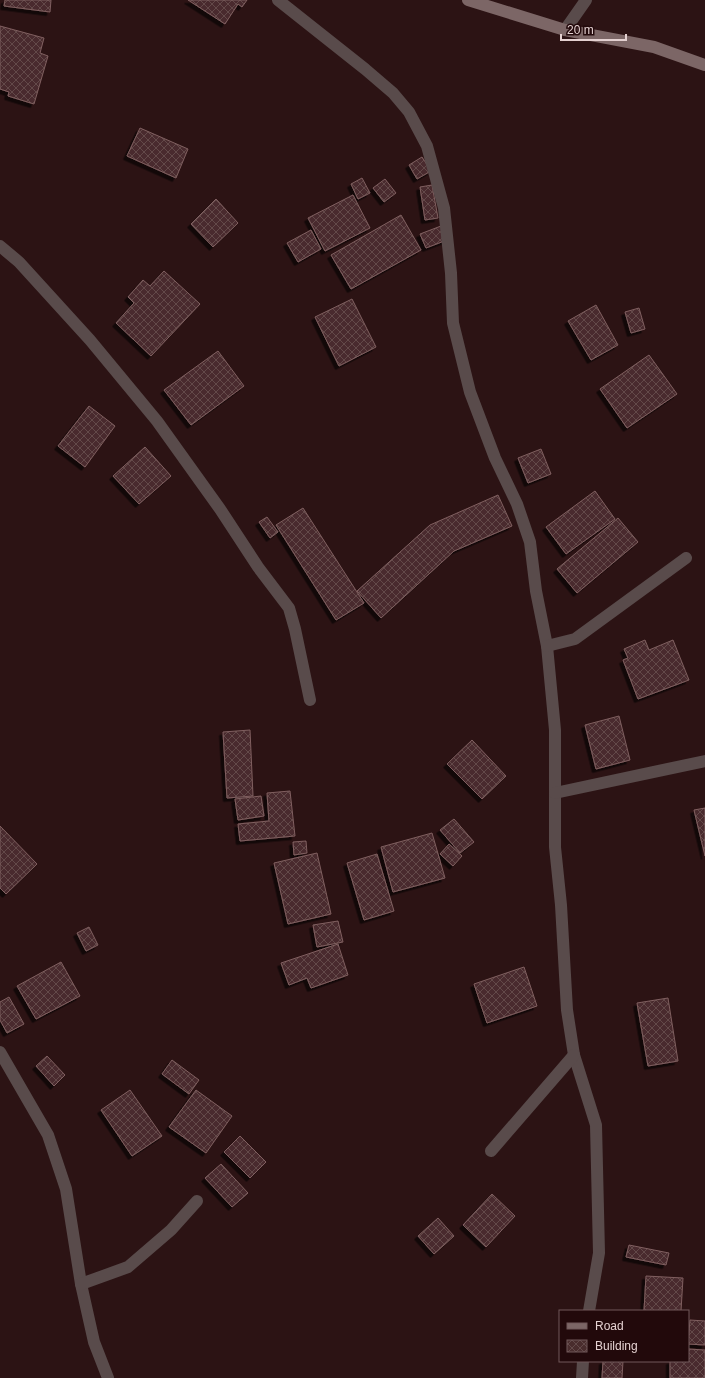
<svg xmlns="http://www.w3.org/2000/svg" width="705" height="1378" viewBox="0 0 705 1378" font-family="Arial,sans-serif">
	<defs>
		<pattern id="building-cross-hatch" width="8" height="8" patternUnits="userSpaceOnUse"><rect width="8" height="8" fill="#492c2d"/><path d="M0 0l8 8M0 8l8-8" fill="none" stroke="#634a4a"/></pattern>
		<filter id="shadow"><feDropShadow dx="-3.5" dy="3.5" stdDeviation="0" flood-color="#0009"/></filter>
	</defs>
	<rect width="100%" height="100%" fill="#2c1314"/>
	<g fill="url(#building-cross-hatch)" stroke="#805f60" filter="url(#shadow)">
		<polygon points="5,0 51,0 50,12 4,6"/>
		<polygon points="188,0 247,0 242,7 238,4 225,24"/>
		<polygon points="0,26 44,38 40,53 48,56 34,104 8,96 9,92 0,89"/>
		<polygon points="140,128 188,149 176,178 127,156"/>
		<polygon points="422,157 431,171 417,179 409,165"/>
		<polygon points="362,178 370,193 358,199 351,184"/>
		<polygon points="385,179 396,193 384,202 373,188"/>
		<polygon points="432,185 438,218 425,220 420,187"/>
		<polygon points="353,195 370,228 325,251 308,218"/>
		<polygon points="216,199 238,223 213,247 191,224"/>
		<polygon points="401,215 421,250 351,289 331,255"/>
		<polygon points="441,226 447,240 426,248 420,234"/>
		<polygon points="311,230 321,249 298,262 287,243"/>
		<polygon points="164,271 200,304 151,356 116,323 134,303 128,297 143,280 150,286"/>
		<polygon points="352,299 376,347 339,366 315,317"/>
		<polygon points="596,305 618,345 591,360 568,321"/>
		<polygon points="639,308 645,329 631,333 625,312"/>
		<polygon points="218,351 244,386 191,425 164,390"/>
		<polygon points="649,355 677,394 627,428 600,389"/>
		<polygon points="89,406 115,426 85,467 58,446"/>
		<polygon points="145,447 171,476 139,504 113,476"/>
		<polygon points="541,449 551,474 528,483 518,458"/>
		<polygon points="595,491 615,519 566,554 546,527"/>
		<polygon points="498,495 512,526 454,551 381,618 357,591 430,525"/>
		<polygon points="303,508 364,603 336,620 276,525"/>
		<polygon points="267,517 278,532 270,538 259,522"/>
		<polygon points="618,518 638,542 577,593 557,569"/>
		<polygon points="645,640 649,650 673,640 689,680 638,699 623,660 628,658 624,649"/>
		<polygon points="619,716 630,760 596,769 585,725"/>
		<polygon points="250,730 253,796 227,798 223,732"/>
		<polygon points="472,740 506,776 482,799 447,764"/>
		<polygon points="290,791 295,836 240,841 238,824 269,821 267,793"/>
		<polygon points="261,796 264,816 238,820 235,799"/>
		<polygon points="705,808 705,856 694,810"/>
		<polygon points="454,819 474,842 460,853 440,830"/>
		<polygon points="0,826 37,864 6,894 0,888"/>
		<polygon points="432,833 445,878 393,892 381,847"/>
		<polygon points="306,841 307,853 294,855 293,842"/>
		<polygon points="449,844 462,856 453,866 440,854"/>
		<polygon points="317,853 331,914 288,924 274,863"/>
		<polygon points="377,854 394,911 364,920 347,863"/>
		<polygon points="338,921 343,942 317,947 313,925"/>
		<polygon points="89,927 98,945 86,951 77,933"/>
		<polygon points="338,944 348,975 311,988 307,978 289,985 281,963"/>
		<polygon points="61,962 80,996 36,1019 17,986"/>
		<polygon points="524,967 537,1006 487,1023 474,984"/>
		<polygon points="9,997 24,1024 7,1033 0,1020 0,1002"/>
		<polygon points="668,998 678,1061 648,1066 637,1003"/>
		<polygon points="47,1056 65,1075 54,1086 36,1066"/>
		<polygon points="172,1060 199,1080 189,1094 162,1074"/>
		<polygon points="130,1090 162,1136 132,1156 101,1110"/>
		<polygon points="196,1090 232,1116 206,1153 169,1127"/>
		<polygon points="240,1136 266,1162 250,1178 224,1152"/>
		<polygon points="221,1164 248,1193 232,1207 205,1178"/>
		<polygon points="492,1194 515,1216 486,1247 463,1225"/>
		<polygon points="438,1218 454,1236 434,1254 418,1236"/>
		<polygon points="629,1245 669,1253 666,1265 626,1257"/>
		<polygon points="646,1276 683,1278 681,1311 644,1311"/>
		<polygon points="690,1320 705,1321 705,1345 688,1344"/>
		<polygon points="688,1349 705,1350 705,1378 670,1378 670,1361 688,1361"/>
		<polygon points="603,1361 623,1361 622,1378 602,1378"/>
	</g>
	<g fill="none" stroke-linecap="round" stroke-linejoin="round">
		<g stroke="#594b4b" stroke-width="12">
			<polyline points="278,0 365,69 393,93 409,112 427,146 444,208 451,273 453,323 470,392 495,458 517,504 530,542 536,591 547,646 555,730 555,847 561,905 567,1010 574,1055 596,1125 599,1253 589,1311"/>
			<polyline points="565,30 586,0"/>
			<polyline points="0,246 19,262 90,340 157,421 220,509 258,567 289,608 295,629 310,700"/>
			<polyline points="547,646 575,639 686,558"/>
			<polyline points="555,793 705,761"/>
			<polyline points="0,1052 48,1135 66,1189 81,1284 94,1342 108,1378"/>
			<polyline points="491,1151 574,1055"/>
			<polyline points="81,1284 128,1267 171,1230 197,1201"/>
			<polyline points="582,1378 583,1361"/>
		</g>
		<polyline stroke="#7c6666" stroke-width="12" points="468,0 565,30 654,47 705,65"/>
	</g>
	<rect x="559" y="1310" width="130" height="52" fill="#22090b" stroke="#70595a"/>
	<rect x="567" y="1323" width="20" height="6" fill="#7c6666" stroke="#70595a"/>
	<text x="595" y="1330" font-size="12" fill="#e4d1d1">Road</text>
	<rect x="567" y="1340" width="20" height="12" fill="url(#building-cross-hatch)" stroke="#70595a"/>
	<text x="595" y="1350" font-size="12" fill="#e4d1d1">Building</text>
	<path d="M561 34v6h65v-6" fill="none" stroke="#e4d1d1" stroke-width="2"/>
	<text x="567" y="34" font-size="12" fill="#e4d1d1" stroke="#22090b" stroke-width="3" paint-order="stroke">20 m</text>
</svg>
